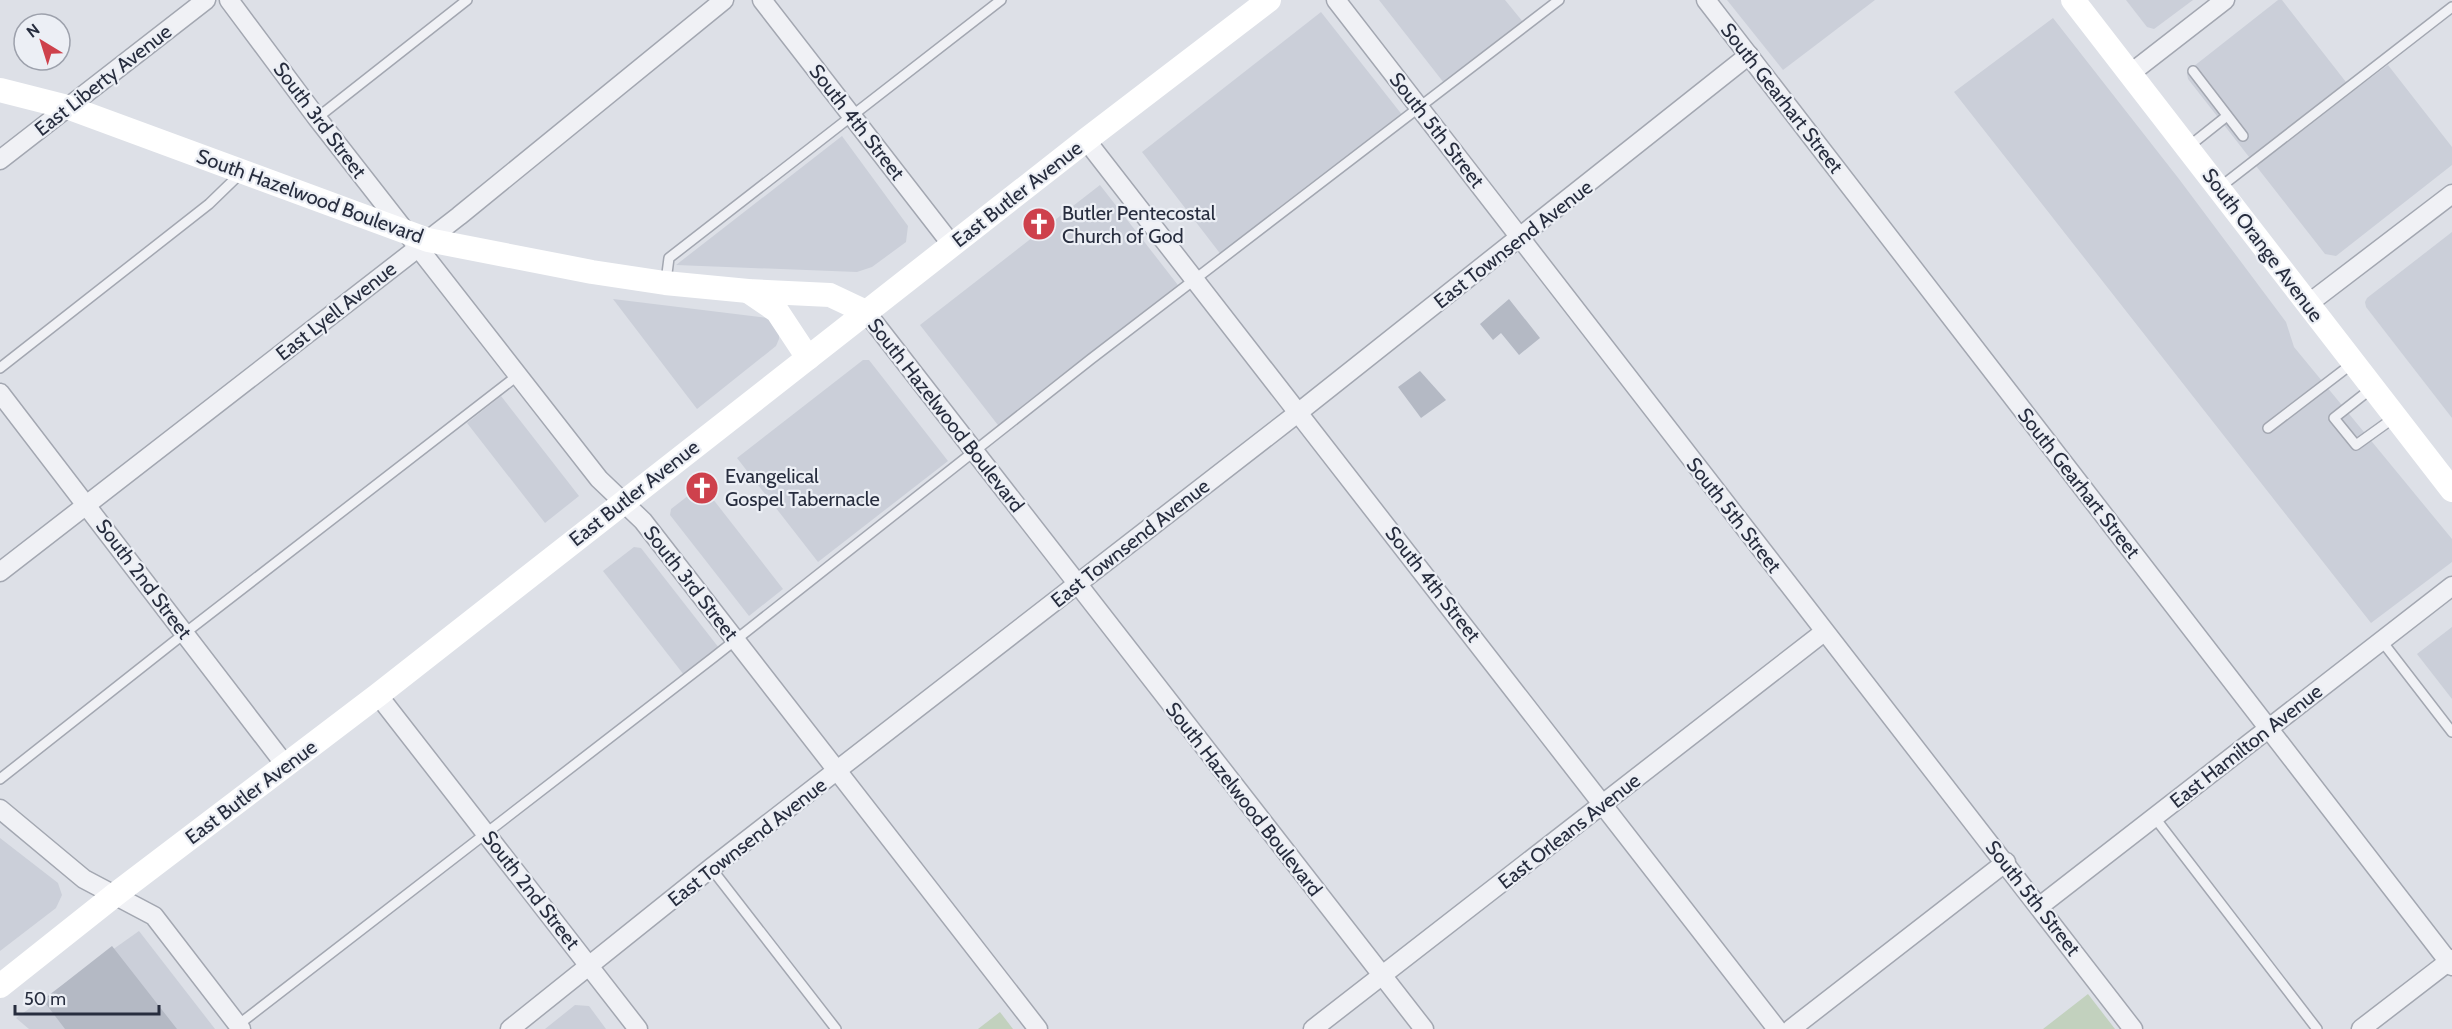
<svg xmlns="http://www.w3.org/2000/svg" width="2452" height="1029" viewBox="0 0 2452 1029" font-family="Cabin,sans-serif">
	<rect width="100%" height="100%" fill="#dde0e7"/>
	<g fill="#cbcfd9">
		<polygon points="1379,0 1505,0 1523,22 1444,83"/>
		<polygon points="1727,0 1875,0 1783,70"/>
		<polygon points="2126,0 2193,0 2154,29 2147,27"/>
		<polygon points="2278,0 2282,0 2353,91 2388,65 2452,147 2452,165 2336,256 2325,254 2188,79 2187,74 2189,70"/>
		<polygon points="1321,12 1403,116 1222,256 1142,152"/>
		<polygon points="2053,18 2179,179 2286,322 2294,347 2452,539 2452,562 2371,623 1954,92"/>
		<polygon points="842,136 908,226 906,242 872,267 857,272 676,265"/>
		<polygon points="1100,185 1181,289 1001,429 920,325"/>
		<polygon points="2452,232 2452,418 2366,307 2365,302 2367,298"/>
		<polygon points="613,299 768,318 779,331 779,339 776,346 697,409"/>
		<polygon points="863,360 869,360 948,461 818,562 737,458"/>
		<polygon points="501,396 579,496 545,523 467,423"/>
		<polygon points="702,485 783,589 749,616 670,515 671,509"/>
		<polygon points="634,547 641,548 719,648 684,675 603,571"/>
		<polygon points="2452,627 2452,699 2417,654"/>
		<polygon points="0,838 58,883 62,895 56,908 0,951"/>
		<polygon points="139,931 215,1029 29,1029 16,1018"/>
		<polygon points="575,1005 589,1006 606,1029 545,1029"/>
	</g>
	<g fill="#c2d1be">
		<polygon points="2088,994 2115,1029 2043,1029"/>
		<polygon points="1000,1012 1013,1029 978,1029"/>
	</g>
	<g fill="#b4b9c4">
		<polygon points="1509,299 1540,338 1519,355 1501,333 1493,340 1480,324"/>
		<polygon points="1420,371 1446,400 1421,418 1398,387"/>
		<polygon points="112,946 166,1015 177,1029 65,1029 43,1000"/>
	</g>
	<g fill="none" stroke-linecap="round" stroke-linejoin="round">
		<defs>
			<g id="lane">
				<polyline points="2193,71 2243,136"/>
				<polyline points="317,118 467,0"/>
				<polyline points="2188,147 2227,116"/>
				<polyline points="2219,188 2452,7"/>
				<polyline points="666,281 669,258 1001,0"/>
				<polyline points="0,368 209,204 241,173"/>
				<polyline points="2372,388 2334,418 2356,445 2395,417"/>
				<polyline points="2268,428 2353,363"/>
				<polyline points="2381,640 2452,732"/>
				<polyline points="0,779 185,633 517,376"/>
				<polyline points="2155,818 2317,1029"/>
				<polyline points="711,868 836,1029"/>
				<polyline points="238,1025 714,657 1091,359 1559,0"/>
			</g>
			<g id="street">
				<polyline points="229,0 317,118 599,479 643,521 1038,1029"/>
				<polyline points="762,0 952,245"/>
				<polyline points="1336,0 2133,1029"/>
				<polyline points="1706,0 2452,966"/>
				<polyline points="2131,73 2225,0"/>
				<polyline points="1086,140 1777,1029"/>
				<polyline points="0,160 206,0"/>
				<polyline points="2308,304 2452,194"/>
				<polyline points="866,312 1424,1029"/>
				<polyline points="0,393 286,766"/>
				<polyline points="0,572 459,216 724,0"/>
				<polyline points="378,695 638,1029"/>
				<polyline points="0,809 84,879 154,916 241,1029"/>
				<polyline points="2040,906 2452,586"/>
				<polyline points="510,1029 711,868 1299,412 1749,55"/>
				<polyline points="1313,1029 1824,632"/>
				<polyline points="1791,1029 2006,862"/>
				<polyline points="2361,1029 2452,959"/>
			</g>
		</defs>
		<use href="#lane" stroke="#a3a7b1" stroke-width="12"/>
		<use href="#street" stroke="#a3a7b1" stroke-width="21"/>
		<use href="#lane" stroke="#f0f1f5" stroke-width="9"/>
		<use href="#street" stroke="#f0f1f5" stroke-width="18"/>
		<g stroke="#fff" stroke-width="24">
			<polyline points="2073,0 2452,490"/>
			<polyline points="0,90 67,107 428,240 592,272 665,283 748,291 830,295 866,312"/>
			<polyline points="748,291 777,311 808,358"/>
			<polyline points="0,986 116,894 378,695 1086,140 1269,0"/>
		</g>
	</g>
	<defs>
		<symbol id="church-disc" viewBox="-11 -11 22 22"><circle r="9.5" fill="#ce414c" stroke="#eceff5"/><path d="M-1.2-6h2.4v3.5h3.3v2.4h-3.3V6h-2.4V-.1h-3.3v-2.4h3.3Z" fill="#fff"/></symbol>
	</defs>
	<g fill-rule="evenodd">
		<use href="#church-disc" x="1020" y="205" width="38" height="38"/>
		<use href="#church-disc" x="683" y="469" width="38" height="38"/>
	</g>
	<g text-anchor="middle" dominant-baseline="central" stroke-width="4.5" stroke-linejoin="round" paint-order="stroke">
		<g font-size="20" fill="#272d3e" stroke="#eceff5">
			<text transform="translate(103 80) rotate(-38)">East Liberty Avenue</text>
			<text transform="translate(1782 98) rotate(52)">South Gearhart Street</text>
			<text transform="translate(320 120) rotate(53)">South 3rd Street</text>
			<text transform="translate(857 122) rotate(52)">South 4th Street</text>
			<text transform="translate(1437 130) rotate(52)">South 5th Street</text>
			<text transform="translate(1017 194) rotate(-38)">East Butler Avenue</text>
			<text transform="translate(310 196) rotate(20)">South Hazelwood Boulevard</text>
			<text transform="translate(1513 244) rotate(-38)">East Townsend Avenue</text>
			<text transform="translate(2263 245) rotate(53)">South Orange Avenue</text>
			<text transform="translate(336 311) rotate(-38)">East Lyell Avenue</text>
			<text transform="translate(946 415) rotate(52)">South Hazelwood Boulevard</text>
			<text transform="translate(2079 483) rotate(52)">South Gearhart Street</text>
			<text transform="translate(634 493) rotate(-38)">East Butler Avenue</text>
			<text transform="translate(1734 515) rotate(52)">South 5th Street</text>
			<text transform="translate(1130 543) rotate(-38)">East Townsend Avenue</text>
			<text transform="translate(144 579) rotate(53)">South 2nd Street</text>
			<text transform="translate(691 583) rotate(52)">South 3rd Street</text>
			<text transform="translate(1433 584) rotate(52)">South 4th Street</text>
			<text transform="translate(2246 746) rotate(-38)">East Hamilton Avenue</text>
			<text transform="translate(251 792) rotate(-37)">East Butler Avenue</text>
			<text transform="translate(1244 799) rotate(52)">South Hazelwood Boulevard</text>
			<text transform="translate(1569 831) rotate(-38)">East Orleans Avenue</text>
			<text transform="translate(747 842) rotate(-38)">East Townsend Avenue</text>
			<text transform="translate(531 890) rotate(52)">South 2nd Street</text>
			<text transform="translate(2033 898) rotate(52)">South 5th Street</text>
		</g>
		<g font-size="20" fill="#272d3e" stroke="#eceff5" text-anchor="start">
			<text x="1062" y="213">Butler Pentecostal<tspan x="1062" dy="23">Church of God</tspan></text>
			<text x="725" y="476">Evangelical<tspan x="725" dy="23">Gospel Tabernacle</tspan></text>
		</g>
	</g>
	<g transform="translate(42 42) rotate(322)"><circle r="28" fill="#eceff5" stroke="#9da1ac" stroke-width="1.5"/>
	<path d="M0-4.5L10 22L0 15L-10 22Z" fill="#ce414c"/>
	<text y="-9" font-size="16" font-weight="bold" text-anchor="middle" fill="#272d3e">N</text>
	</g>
	<path d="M15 1005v9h144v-9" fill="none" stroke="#272d3e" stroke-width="3"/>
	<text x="24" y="1005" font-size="18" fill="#272d3e" stroke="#eceff5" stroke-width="4.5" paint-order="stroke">50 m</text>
</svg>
